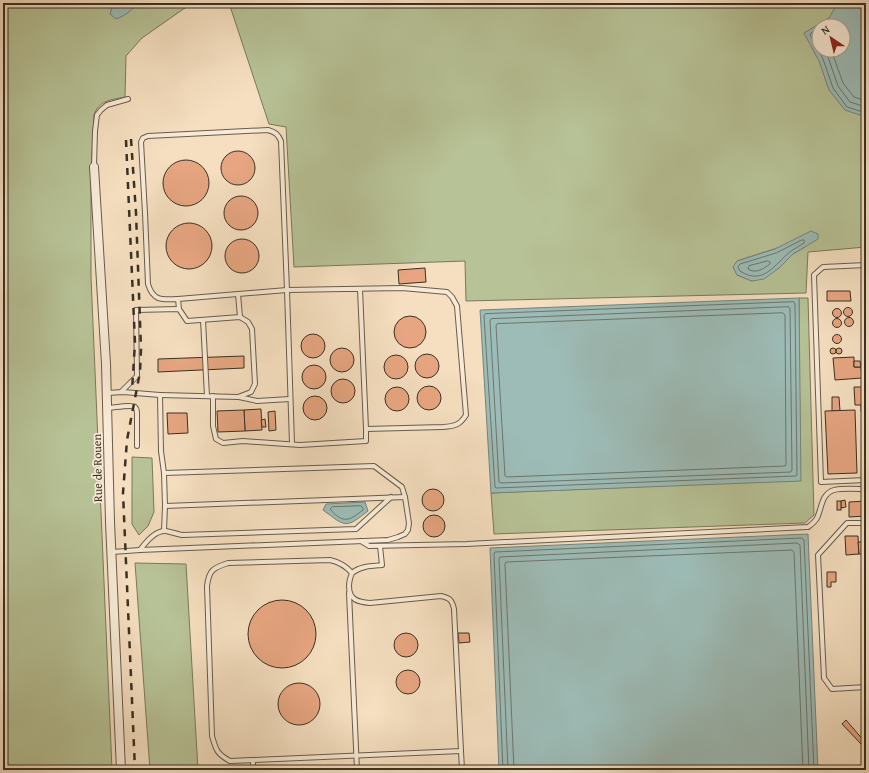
<svg xmlns="http://www.w3.org/2000/svg" width="869" height="773" viewBox="0 0 869 773" font-family="'Gentium Book Plus',serif">
	<rect width="100%" height="100%" fill="#f5dfc0"/>
	<filter id="stains"><feTurbulence type="fractalNoise" baseFrequency=".005" numOctaves="4"/><feColorMatrix values="0 0 0 0 .2 0 0 0 0 .09 0 0 0 0 .02 0 0 0 .5 -.17"/></filter>
	<radialGradient id="worn" r=".72"><stop offset=".6" stop-color="#630" stop-opacity="0"/><stop offset="1" stop-color="#630" stop-opacity=".3"/></radialGradient>
	<g fill="#b7c296" stroke="#78795c" fill-rule="evenodd">
		<path d="M 3,3 L 192,3 L 142,38 L 126,56 L 125,97 C 111,100 99,100 94,115 L 91,177 L 91,277 L 112,770 L 3,770 Z"/>
		<path d="M 229,3 L 866,3 L 866,247 L 808,252 L 806,293 L 466,301 L 465,261 L 294,267 L 286,127 L 269,124 ZM 819,26 L 843,26 L 843,50 L 819,50 ZM 805,247 L 793,254 L 779,268 L 752,281 L 737,275 L 734,268 L 737,261 L 777,248 Z"/>
		<polygon points="799,298 808,298 814,515 805,523 494,534 491,493 800,480"/>
		<polygon points="132,457 152,458 154,512 148,526 139,535 132,524"/>
		<polygon points="135,563 186,564 198,770 150,770"/>
	</g>
	<g fill="#9dbcb7" stroke="#75847c" fill-rule="evenodd">
		<path d="M 115,3 L 138,3 C 132,10 125,16 116,19 L 110,14 L 112,7 Z"/>
		<path d="M 834,3 L 866,3 L 866,117 L 845,110 L 829,90 L 819,61 L 804,33 L 829,18 L 836,6 ZM 819,26 L 843,26 L 843,50 L 819,50 Z"/>
		<polygon points="811,231 818,234 818,239 793,254 779,268 764,279 752,281 737,275 733,267 737,261 775,249"/>
		<polygon points="799,298 801,481 491,493 480,310"/>
		<path d="M 365,502 L 368,511 C 345,529 346,527 323,510 L 326,504 Z"/>
		<polygon points="808,534 818,770 499,770 490,548"/>
	</g>
	<g fill="none" stroke-linecap="round" stroke-linejoin="round">
		<g stroke="#6c766d" stroke-width="1">
			<polyline points="819,28 811,33 810,35 823,59 833,88 847,107 866,113"/>
			<polyline points="824,50 828,57 838,86 850,102 866,107"/>
			<polyline points="831,50 833,55 843,83 854,97 866,101"/>
			<path d="M 802,240 L 804,240 L 804,243 C 800,246 795,248 791,251 C 774,265 763,286 740,271 L 738,267 L 740,264 L 776,253 Z"/>
			<path d="M 768,261 L 770,262 L 770,264 C 763,269 756,274 748,269 L 749,266 Z"/>
			<polygon points="794,302 795,304 797,475 796,476 496,488 495,487 484,316 485,314"/>
			<polygon points="789,307 790,309 792,470 791,472 501,483 499,482 490,321 491,319"/>
			<polygon points="783,313 785,315 786,464 785,466 507,477 505,476 496,326 497,324"/>
			<path d="M 361,506 L 363,508 L 363,510 C 349,521 343,524 330,509 L 332,507 Z"/>
			<polyline points="503,770 494,554 495,552 802,538 804,540 814,770"/>
			<polyline points="508,770 499,558 500,557 797,543 800,545 809,770"/>
			<polyline points="514,770 505,564 506,562 792,550 794,552 803,770"/>
		</g>
	</g>
	<g fill="#e7a681" stroke="#3a3023">
		<circle cx="238" cy="168" r="17"/>
		<circle cx="186" cy="183" r="23"/>
		<circle cx="241" cy="213" r="17"/>
		<circle cx="189" cy="246" r="23"/>
		<circle cx="242" cy="256" r="17"/>
		<polygon points="425,268 426,282 399,284 398,270"/>
		<polygon points="827,291 850,291 851,301 827,301"/>
		<circle cx="848" cy="312" r="4.5"/>
		<circle cx="837" cy="313" r="4.5"/>
		<circle cx="410" cy="332" r="16"/>
		<circle cx="849" cy="322" r="4.5"/>
		<circle cx="837" cy="323" r="4.5"/>
		<circle cx="313" cy="346" r="12"/>
		<circle cx="837" cy="339" r="4.5"/>
		<circle cx="342" cy="360" r="12"/>
		<circle cx="833" cy="351" r="3"/>
		<circle cx="839" cy="351" r="3"/>
		<circle cx="427" cy="366" r="12"/>
		<circle cx="396" cy="367" r="12"/>
		<polygon points="244,356 244,368 158,372 158,359"/>
		<polygon points="854,357 854,367 861,367 862,378 835,380 833,358"/>
		<polygon points="854,361 860,361 861,367 854,367"/>
		<circle cx="314" cy="377" r="12"/>
		<circle cx="343" cy="391" r="12"/>
		<circle cx="429" cy="398" r="12"/>
		<polygon points="854,387 866,387 866,405 855,405"/>
		<circle cx="397" cy="399" r="12"/>
		<circle cx="315" cy="408" r="12"/>
		<polygon points="832,397 839,397 840,411 832,411"/>
		<rect x="861" y="405" width="5" height="6"/>
		<polygon points="261,409 262,430 245,431 244,410"/>
		<polygon points="244,410 245,431 218,432 217,411"/>
		<polygon points="855,410 857,473 828,474 825,411"/>
		<polygon points="275,411 276,430 269,431 268,412"/>
		<polygon points="167,413 187,413 188,433 168,434"/>
		<polygon points="265,419 266,427 262,427 261,420"/>
		<circle cx="433" cy="500" r="11"/>
		<polygon points="845,500 846,507 841,508 841,501"/>
		<rect x="837" y="501" width="4" height="9"/>
		<polygon points="866,501 866,516 849,517 849,502"/>
		<circle cx="434" cy="526" r="11"/>
		<polygon points="845,536 858,536 859,554 846,555"/>
		<polygon points="858,542 865,542 866,554 859,554"/>
		<polygon points="827,572 836,572 836,582 831,582 831,587 827,587"/>
		<circle cx="282" cy="634" r="34"/>
		<polygon points="866,619 866,635 863,628 863,624"/>
		<circle cx="406" cy="645" r="12"/>
		<polygon points="458,633 469,633 470,642 459,643"/>
		<circle cx="408" cy="682" r="12"/>
		<circle cx="299" cy="704" r="21"/>
		<polygon points="846,720 865,742 862,745 842,724"/>
	</g>
	<g fill="none" stroke-linecap="round" stroke-linejoin="round">
		<defs>
			<g id="lane">
				<polyline points="94,167 95,131 97,115 101,110 107,105 128,99"/>
				<polyline points="866,265 823,267 814,275 821,482 866,480"/>
				<polyline points="238,294 240,317"/>
				<path d="M 178,299 L 287,290 L 281,141 C 278,134 275,132 268,130 L 148,136 L 143,138 L 141,142 L 145,213 L 148,284 C 153,301 162,300 178,299 L 179,309"/>
				<polyline points="203,320 207,396"/>
				<polyline points="121,392 137,376 136,310 179,309 187,321 240,317 248,322 252,329 255,384 251,392 238,397 160,395"/>
				<polyline points="107,393 123,392 160,395 161,451 164,473 165,506 405,497 409,523 408,530 405,534 398,537 388,540 140,550 112,552"/>
				<polyline points="213,396 213,426 216,439 223,443 243,441 300,445 366,441 366,429"/>
				<polyline points="239,397 257,401 290,399"/>
				<path d="M 107,408 C 113,408 131,404 135,407 C 137,409 137,411 137,413 L 137,446"/>
				<path d="M 292,444 L 287,290 L 402,288 L 447,292 L 452,297 L 457,306 L 466,415 C 460,425 455,426 443,427 L 366,429 L 360,289"/>
				<polyline points="164,473 374,466 402,487 405,497"/>
				<polyline points="866,523 847,523 818,555 824,678 832,689 866,687"/>
				<polyline points="164,531 165,506"/>
				<path d="M 361,541 L 369,546 L 467,544 L 808,527 C 812,524 815,522 817,518 C 822,508 821,494 834,490 C 841,488 858,489 866,489"/>
				<path d="M 140,550 C 145,543 155,530 166,531 C 171,532 177,534 182,535 L 356,529 L 391,497"/>
				<path d="M 352,573 C 350,578 349,581 349,586 C 349,600 358,602 370,603 L 441,596 C 450,598 452,600 454,609 L 461,751 L 230,761 C 217,754 216,750 212,736 L 207,586 C 209,570 213,568 228,563 L 330,560 C 339,562 346,566 352,573 C 360,566 372,566 382,565 L 380,546"/>
				<polyline points="349,593 357,770"/>
				<polyline points="461,751 462,770"/>
				<polyline points="253,760 253,770"/>
			</g>
			<polyline id="street" points="94,167 106,364 110,522 121,770"/>
		</defs>
		<use href="#lane" stroke="#695c4a" stroke-width="6"/>
		<use href="#street" stroke="#695c4a" stroke-width="10"/>
		<use href="#lane" stroke="#f8ead6" stroke-width="4"/>
		<use href="#street" stroke="#f8ead6" stroke-width="8"/>
		<g stroke="#3a3023" stroke-width="2.5" stroke-dasharray="7 7" stroke-linecap="butt">
			<polyline points="131,139 136,213 141,349 140,372 127,440 123,493 135,770"/>
			<polyline points="126,140 135,343 132,390"/>
		</g>
	</g>
	<g text-anchor="middle" dominant-baseline="central" stroke-width="3.5" stroke-linejoin="round" paint-order="stroke">
		<g font-size="12" fill="#3a3023" stroke="#f8ead6">
			<text transform="translate(97 468) rotate(-91)">Rue de Rouen</text>
		</g>
	</g>
	<rect width="869" height="773" fill="none" stroke="#f5dfc0" stroke-width="16"/>
	<rect x="4" y="4" width="861" height="765" fill="none" stroke="#3a3023" stroke-width="2"/>
	<rect x="8" y="8" width="853" height="757" fill="none" stroke="#3a3023"/>
	<g transform="translate(831 38) rotate(325)"><circle r="19" fill="#f8ead6" stroke="#aca08e"/>
	<path d="M0-3L7 15L0 10L-7 15Z" fill="#8f2418"/>
	<text y="-6" font-size="11" font-weight="bold" text-anchor="middle" fill="#3a3023">N</text>
	</g>
	<rect width="100%" height="100%" filter="url(#stains)"/>
	<rect width="100%" height="100%" fill="url(#worn)"/>
</svg>
